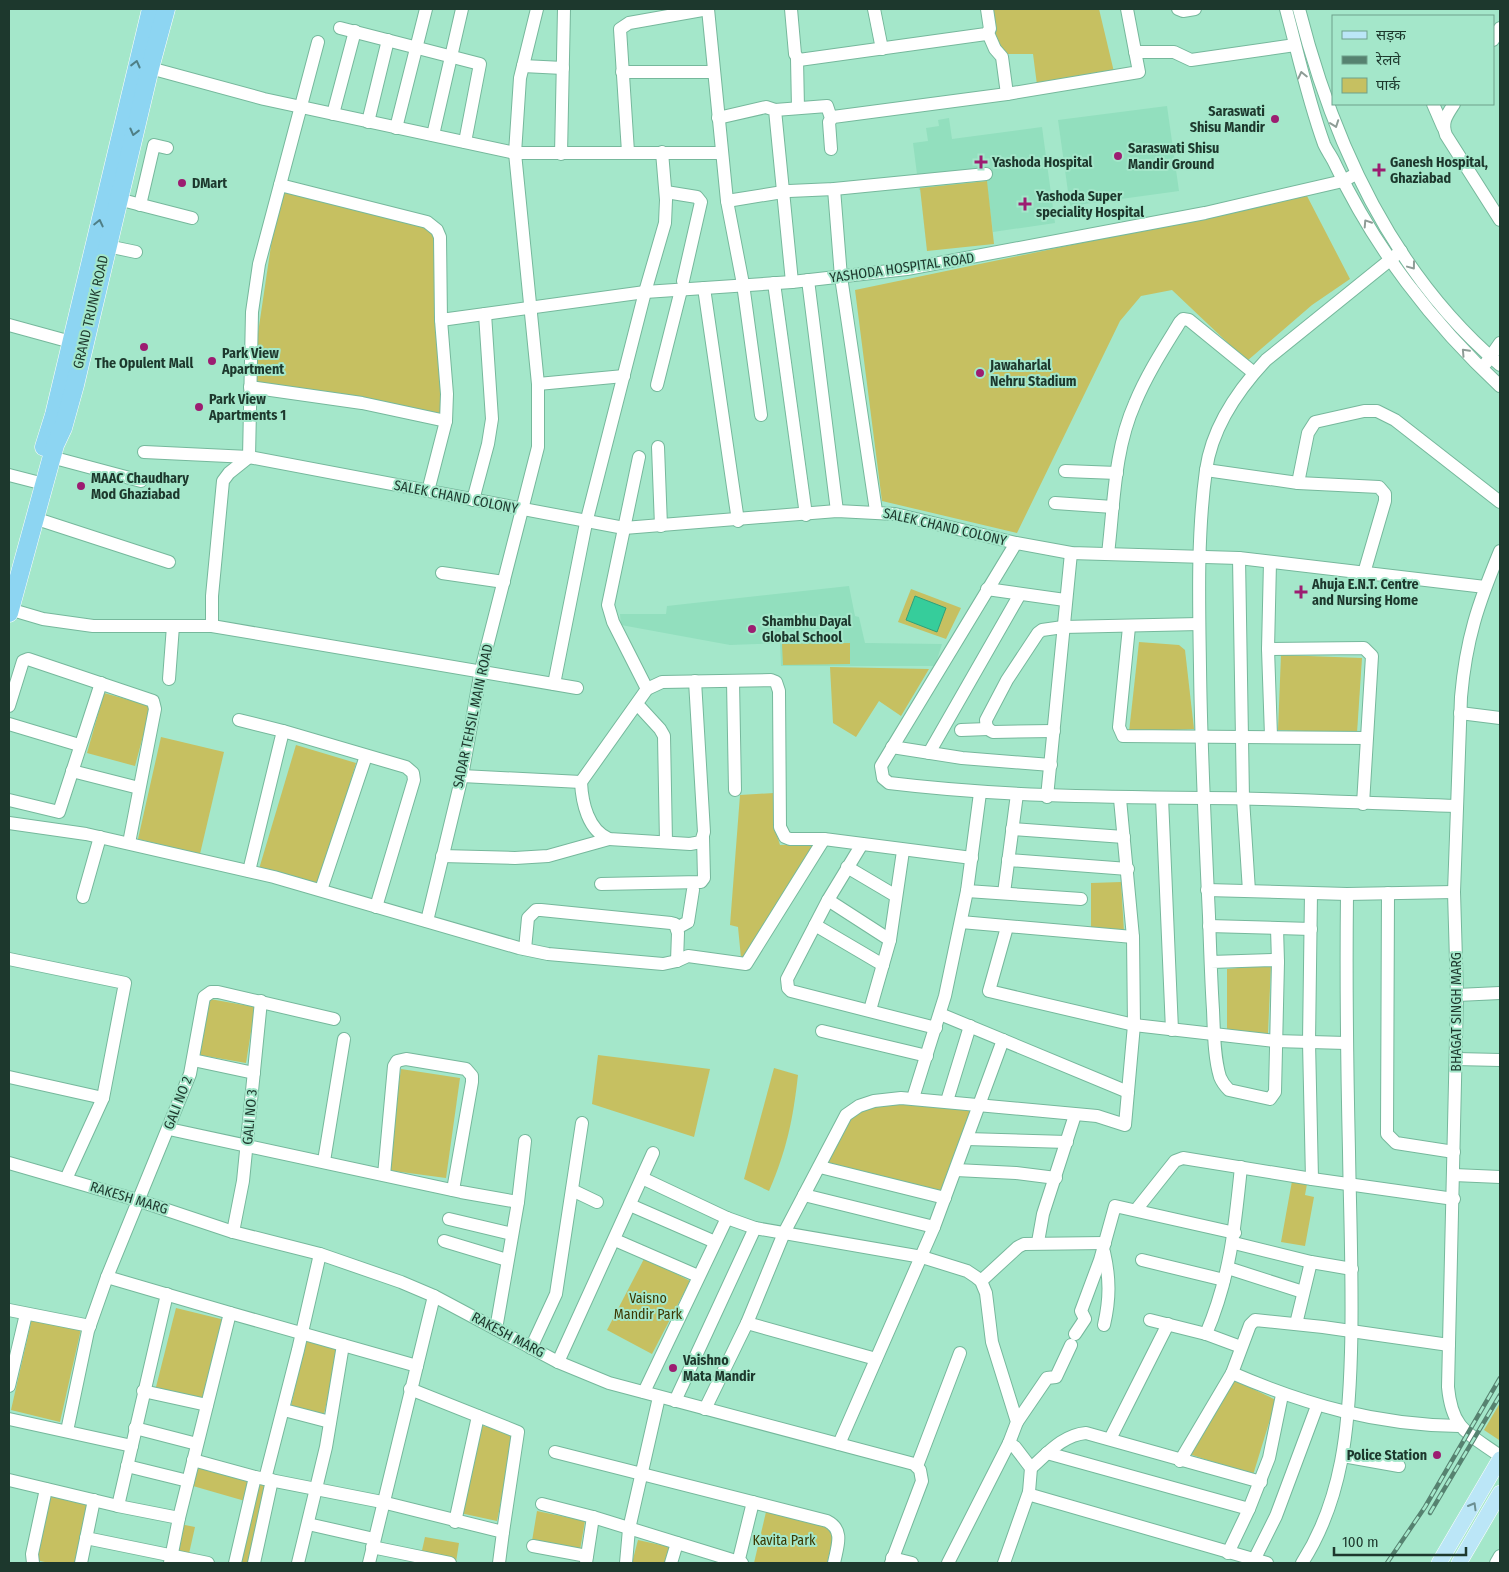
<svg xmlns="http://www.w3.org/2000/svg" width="1509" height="1572" viewBox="0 0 1509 1572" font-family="'Fira Sans Condensed','Noto Sans Devanagari',sans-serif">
	<rect width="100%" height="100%" fill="#a4e7ca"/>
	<g fill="#92dfbe">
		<polygon points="1167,106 1179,191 1070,206 1058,120"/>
		<polygon points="949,118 952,139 1042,127 1055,223 993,232 986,181 919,190 913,143 928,141 926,128 939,126 938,120"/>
		<polygon points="849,586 855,616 859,617 865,643 942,644 935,666 781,666 780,643 730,645 621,625 620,614 666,614 667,606"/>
	</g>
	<g fill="#c6c061">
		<polygon points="990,9 1099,9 1114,72 1037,85 1033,54 1004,54 997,48"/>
		<polygon points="987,181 994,244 927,251 920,188"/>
		<polygon points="280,185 433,225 446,421 250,387"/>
		<polygon points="1307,196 1350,279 1312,305 1247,361 1172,290 1141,296 1120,321 1017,533 882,501 855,290"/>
		<polygon points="911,589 961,608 946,639 898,622"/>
		<polygon points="1139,642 1179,645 1185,650 1194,729 1129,732"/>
		<polygon points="850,643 850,664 783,665 782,644"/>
		<polygon points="1281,655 1362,658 1357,733 1278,730"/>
		<polygon points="830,667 929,669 901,716 879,701 856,737 833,723"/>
		<polygon points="104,693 151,706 135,766 87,753"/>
		<polygon points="161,737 224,752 200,854 138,839"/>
		<polygon points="296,745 356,763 319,887 259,869"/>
		<polygon points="774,793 774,826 780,845 818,844 745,960 741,958 738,927 730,925 740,795"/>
		<polygon points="1121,882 1124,932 1091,929 1091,883"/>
		<polygon points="1271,965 1268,1033 1227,1033 1227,969"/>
		<polygon points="210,999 255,1007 246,1063 200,1055"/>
		<polygon points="598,1055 710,1069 694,1137 592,1104"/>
		<path d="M 774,1068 L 798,1075 C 793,1119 787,1149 769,1191 L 744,1179 Z"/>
		<polygon points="401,1069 460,1078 446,1178 386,1170"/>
		<polygon points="913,1101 975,1109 939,1197 822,1173 851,1116 868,1107"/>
		<polygon points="1292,1181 1307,1184 1305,1195 1314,1197 1305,1246 1281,1242"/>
		<polygon points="645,1257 690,1281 652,1354 607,1330"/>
		<polygon points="176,1308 225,1320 205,1400 156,1387"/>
		<polygon points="32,1318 81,1329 60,1422 11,1410"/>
		<polygon points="306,1339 339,1347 324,1414 291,1406"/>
		<polygon points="1234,1380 1276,1400 1253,1475 1189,1454"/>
		<polygon points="1500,1403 1500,1438 1499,1440 1484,1430"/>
		<polygon points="478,1425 515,1432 497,1521 460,1513"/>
		<polygon points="199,1466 251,1481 245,1501 193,1486"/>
		<polygon points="256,1480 270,1484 252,1563 237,1563"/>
		<polygon points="48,1495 89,1504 77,1563 50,1563 35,1560"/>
		<polygon points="537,1511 585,1521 580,1550 532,1541"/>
		<polygon points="766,1512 835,1529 827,1563 754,1563"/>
		<polygon points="180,1524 195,1527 188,1558 174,1555"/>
		<polygon points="425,1537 459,1543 456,1562 421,1555"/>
		<polygon points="638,1540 670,1547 666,1563 632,1563"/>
	</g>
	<polygon fill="#36cd9b" stroke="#2ea07a" points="915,596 946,608 937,632 906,620"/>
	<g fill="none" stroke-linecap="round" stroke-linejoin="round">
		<defs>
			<g id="minor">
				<polyline points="708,9 727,201 743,284 761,415"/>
				<polyline points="791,9 795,54 799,60 986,34 990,29 987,9"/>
				<polyline points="874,9 882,49"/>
				<polyline points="1178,9 1183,11 1195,9"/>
				<path d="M 1286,9 C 1298,54 1308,100 1324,144 C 1327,151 1332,157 1335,164 C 1374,247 1433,324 1500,386"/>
				<path d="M 1299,9 C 1333,143 1393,274 1500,365"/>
				<polyline points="340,28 480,64 465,142"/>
				<polyline points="988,33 995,49 1002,57 1007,94"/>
				<polyline points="1493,40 1500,28"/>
				<polyline points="318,42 259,264 252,312 249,457 624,528 837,511 895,514 1016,543"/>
				<polyline points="1135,52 1174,52 1191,60 1295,45"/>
				<polyline points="797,59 798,108"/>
				<polyline points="523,66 563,68"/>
				<polyline points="150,68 264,99 515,153 722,153"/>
				<polyline points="622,72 714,72"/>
				<polyline points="1433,104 1443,127"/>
				<path d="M 1454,104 C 1447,115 1441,122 1446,135 L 1500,220"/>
				<polyline points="775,110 827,106 831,118"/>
				<polyline points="333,114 355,31"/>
				<polyline points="718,118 766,107 775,110 792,282"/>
				<polyline points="368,122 388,40"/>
				<polyline points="396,128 426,9"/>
				<polyline points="433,135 462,9"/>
				<polyline points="831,149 829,122 833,117 1007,94 1139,72 1127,9"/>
				<polyline points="628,152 620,29 629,23 708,9"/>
				<polyline points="561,154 564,9"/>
				<polyline points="280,185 427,222 437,230 440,237 441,320 447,394 446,421 428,491"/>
				<polyline points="834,189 841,277 876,511"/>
				<polyline points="666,192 697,197 701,202 683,281"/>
				<polyline points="118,199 192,218"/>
				<polyline points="727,201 789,191 834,189 986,174"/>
				<polyline points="140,205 154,145 167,148"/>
				<polyline points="107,246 136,252"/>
				<polyline points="808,280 837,511"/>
				<polyline points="774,283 806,515"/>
				<polyline points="704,288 738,521"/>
				<polyline points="441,320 645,292 792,282 907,269 1205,213 1343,181 1356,174"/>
				<polyline points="9,325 71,342 77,347"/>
				<polyline points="1486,363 1500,343"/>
				<polyline points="538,384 624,376"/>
				<polyline points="657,385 681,290"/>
				<polyline points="250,387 362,403 446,421"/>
				<polyline points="658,447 661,526"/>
				<polyline points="144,452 249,457"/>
				<polyline points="51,457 141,481"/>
				<polyline points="639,457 608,605 613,622 647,689"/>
				<polyline points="1206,470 1298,483 1379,487 1385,494 1385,501 1364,573"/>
				<polyline points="1065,471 1117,473"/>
				<polyline points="9,475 44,484"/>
				<polyline points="1298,483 1308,433 1315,422 1364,411 1377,411 1395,420 1500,502"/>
				<polyline points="473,500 488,444 492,419 485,314"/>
				<polyline points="1055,503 1113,507"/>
				<polyline points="34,518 169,562"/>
				<path d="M 1500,551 C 1478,604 1466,639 1461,697 L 1454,892 L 1457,995 L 1448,1387 C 1452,1430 1468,1433 1500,1456"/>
				<path d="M 1108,554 C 1114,504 1114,450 1135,403 C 1147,374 1164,348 1180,322 L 1183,319 L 1189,320 L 1254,373"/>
				<polyline points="1239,558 1243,799 1249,891"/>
				<polyline points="1270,562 1268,649 1271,736"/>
				<polyline points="442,573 504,582"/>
				<polyline points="987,589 1065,600"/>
				<polyline points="9,609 43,619 93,626 212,626 577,688"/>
				<polyline points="212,626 212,596 223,481 229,473 249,457"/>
				<polyline points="1129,627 1119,727 1123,736 1366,738"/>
				<polyline points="1268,649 1364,648 1372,656 1363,804"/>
				<polyline points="169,679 173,626"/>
				<polyline points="733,681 735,790"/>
				<polyline points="554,684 586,523 645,292 665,223 666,200 662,152"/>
				<polyline points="637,704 660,729 664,736 666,842"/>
				<polyline points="9,706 23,661 28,659 153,701 155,709 129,843"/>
				<polyline points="1460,713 1500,718"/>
				<polyline points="239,720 283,731 249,871"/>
				<polyline points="9,724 79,745"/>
				<polyline points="961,730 988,729"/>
				<polyline points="283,731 406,767 413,773 414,780 376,907"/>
				<path d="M 1054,731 L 993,732 C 987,729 986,726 986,720 L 1007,680 L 1038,633 L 1042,630 L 1063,627 L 1199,624"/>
				<polyline points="892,747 962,758 1051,765"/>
				<polyline points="929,753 1020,594"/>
				<polyline points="72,771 139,788"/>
				<polyline points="462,776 581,782"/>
				<polyline points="581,782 647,689 662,682 771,680 776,682 779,691 780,827 785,837 790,839 824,839 972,858"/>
				<path d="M 581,782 C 582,803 588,830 609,839 L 690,844 L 701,842 L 704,832 L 695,681"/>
				<polyline points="1047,797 1071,553"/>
				<polyline points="1162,798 1172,1030"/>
				<polyline points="9,800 59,812 101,683"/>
				<path d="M 1457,806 C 1373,804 1288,798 1203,798 C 1096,797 996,796 889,783 L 883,778 L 881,766 L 1016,543 L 1071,553 L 1239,558 L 1485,587"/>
				<polyline points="9,823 86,834 274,877 519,948 548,954 663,964 677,961"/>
				<polyline points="1012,829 1124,837"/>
				<polyline points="862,844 828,900 787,979 788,988 791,991 936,1028"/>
				<polyline points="442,856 515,858 548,856 609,839"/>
				<polyline points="1008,860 1128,869"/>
				<polyline points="847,867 896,896"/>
				<polyline points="601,884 701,882 704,878 703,837"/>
				<polyline points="321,890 366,756"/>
				<polyline points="1207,890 1347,894 1454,892"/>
				<polyline points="967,891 1081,899"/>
				<polyline points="1004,893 1017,794"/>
				<polyline points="1311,893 1309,1042 1312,1179"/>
				<polyline points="1388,893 1387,1134 1396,1143 1454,1152"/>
				<polyline points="83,897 100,837"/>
				<polyline points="828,900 890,940"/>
				<polyline points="427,921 462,776 481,670 538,447 538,384 515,153 520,78 537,9"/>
				<polyline points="961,922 1133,937"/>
				<polyline points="815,925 883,965"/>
				<polyline points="1209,926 1311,929"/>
				<polyline points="1007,927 989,991 1134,1025 1275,1041 1346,1043"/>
				<polyline points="677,928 688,922 693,890"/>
				<polyline points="1277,928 1278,962"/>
				<polyline points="525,949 528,918 536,910 541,910 671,923 675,924 678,933 677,961 688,956 746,964 824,839"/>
				<polyline points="9,959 125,983 103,1098 66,1179"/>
				<path d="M 1211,962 L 1272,960 L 1278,962 L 1275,1092 L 1270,1099 L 1229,1090 C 1225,1086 1222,1082 1220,1077 C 1214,1057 1214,1032 1213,1010 C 1211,979 1210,947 1209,916 C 1205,833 1201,750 1200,667 C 1199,602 1197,535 1206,470 C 1212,427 1237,391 1266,360 L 1401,251"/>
				<polyline points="1457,995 1500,993"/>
				<polyline points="870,1010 890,940 903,851"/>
				<polyline points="940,1014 1128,1092"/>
				<polyline points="822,1031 927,1056"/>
				<polyline points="1456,1059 1500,1060"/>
				<polyline points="193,1060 254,1073"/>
				<polyline points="9,1077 103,1098"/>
				<polyline points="913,1098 945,996 967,891 980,793"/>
				<polyline points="947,1101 970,1026"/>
				<polyline points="169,1129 461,1192 518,1202"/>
				<polyline points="967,1139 1067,1142"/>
				<polyline points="324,1161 344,1039"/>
				<polyline points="9,1163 137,1200 233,1232 320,1254 401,1282 434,1296 558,1362 609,1383 914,1464 920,1470 922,1481 891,1563"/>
				<polyline points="820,1167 945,1198"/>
				<polyline points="956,1170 1016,1173 1056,1178"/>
				<polyline points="384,1175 394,1066 397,1061 406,1059 466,1069 472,1076 472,1082 453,1190"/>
				<polyline points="1454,1175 1500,1177"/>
				<polyline points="642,1178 727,1218 755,1228 922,1257 967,1271 976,1277 981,1281 986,1293 992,1342 1017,1422 1009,1443 1015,1447 1031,1468 1029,1492 1031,1495 1267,1563"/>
				<polyline points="572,1190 597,1202"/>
				<polyline points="804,1195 934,1227"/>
				<polyline points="630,1205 715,1242"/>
				<polyline points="1136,1210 1175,1161 1183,1158 1312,1179 1454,1199"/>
				<polyline points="449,1219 512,1234"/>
				<polyline points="233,1232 243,1181 261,1001"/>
				<polyline points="615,1240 698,1276"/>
				<polyline points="444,1241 507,1260"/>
				<polyline points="1038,1242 1043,1214 1075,1115"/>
				<polyline points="1234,1243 1311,1262 1352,1269"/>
				<path d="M 1104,1252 C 1110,1278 1110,1299 1104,1325"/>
				<polyline points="1142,1260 1224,1280"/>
				<polyline points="1228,1268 1303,1292"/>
				<polyline points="107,1277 230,1313 179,1518 170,1563"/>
				<polyline points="981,1281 1018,1247 1024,1244 1105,1243"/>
				<polyline points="167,1294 118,1506 179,1518"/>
				<polyline points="9,1310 90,1326"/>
				<polyline points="230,1313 417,1366"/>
				<polyline points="1150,1320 1206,1334 1241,1347"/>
				<polyline points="747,1323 876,1359"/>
				<polyline points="1296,1324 1311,1262"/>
				<polyline points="496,1329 518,1202 525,1141"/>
				<polyline points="1075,1334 1085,1319 1081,1311 1100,1260 1115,1206 1235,1233"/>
				<path d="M 1206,1334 C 1230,1278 1235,1227 1241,1167"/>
				<polyline points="531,1348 556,1294 582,1123"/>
				<polyline points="558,1362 653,1153"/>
				<path d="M 1232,1373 C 1306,1405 1377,1425 1459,1426"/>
				<polyline points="9,1386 26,1314"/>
				<polyline points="410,1389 518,1432 503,1532"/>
				<polyline points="143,1391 207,1405"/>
				<polyline points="644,1392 727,1218"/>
				<polyline points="675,1401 755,1228"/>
				<polyline points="705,1409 747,1323 784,1233 846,1115 859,1106 874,1101 901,1098 1097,1116 1125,1125 1134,1025 1133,937 1120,799"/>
				<polyline points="284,1410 330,1422"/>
				<polyline points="9,1419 132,1446"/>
				<polyline points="1017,1422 1047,1378 1056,1377 1071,1345"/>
				<polyline points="135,1428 197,1444"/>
				<polyline points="67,1431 88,1331 107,1277 190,1074 204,997 211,992 218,992 334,1019"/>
				<polyline points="1110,1439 1168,1324"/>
				<polyline points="839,1444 934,1227 1003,1040"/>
				<path d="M 555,1452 L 827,1521 C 845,1530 837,1547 834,1563"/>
				<polyline points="1047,1453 1249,1509"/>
				<polyline points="1343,1456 1399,1466"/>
				<polyline points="193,1460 255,1477 382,1502 503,1532 499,1563"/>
				<polyline points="1180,1461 1232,1373 1250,1325 1255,1320 1323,1327 1449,1345"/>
				<polyline points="127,1466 188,1481"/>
				<polyline points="917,1466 960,1353"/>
				<path d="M 1031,1468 C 1048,1453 1063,1435 1086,1433 L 1261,1482"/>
				<polyline points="265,1479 298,1350 320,1254"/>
				<polyline points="9,1480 118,1506"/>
				<polyline points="542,1504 593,1517 742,1563"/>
				<polyline points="455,1522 478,1416"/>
				<polyline points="308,1524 374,1539"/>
				<polyline points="86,1538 208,1563"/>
				<polyline points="533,1546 587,1556"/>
				<polyline points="372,1547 450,1563"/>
				<polyline points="1228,1553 1249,1509 1269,1458 1282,1395"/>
				<polyline points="892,1558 912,1563"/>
				<polyline points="1254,1560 1276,1516 1317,1406"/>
				<polyline points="33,1563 32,1554 46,1489"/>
				<polyline points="81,1563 94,1500"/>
				<polyline points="235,1563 255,1477"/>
				<polyline points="254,1563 272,1480"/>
				<polyline points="298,1563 326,1447 343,1345"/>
				<polyline points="369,1563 434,1296"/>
				<polyline points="586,1563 593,1517"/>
				<polyline points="626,1563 629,1529 659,1397"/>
				<polyline points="671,1563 677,1543"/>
				<polyline points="738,1563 753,1502"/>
				<polyline points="948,1563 1009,1443"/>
				<polyline points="1004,1563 1029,1492"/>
				<path d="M 1302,1563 C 1343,1499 1349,1426 1351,1352 C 1353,1285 1350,1218 1349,1151 C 1347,1065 1346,980 1347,894"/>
				<polyline points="1496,1563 1500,1556"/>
			</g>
			<g id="major">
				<polyline points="1439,1563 1500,1459"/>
				<polyline points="1459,1563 1500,1493"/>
			</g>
			<g id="highway">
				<polyline points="44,447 54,415 151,9"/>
				<polyline points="9,613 55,445 63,428 75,385 150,68 166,9"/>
			</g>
		</defs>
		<use href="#minor" stroke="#76b89c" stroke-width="14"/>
		<use href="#major" stroke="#fff" stroke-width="16"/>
		<use href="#highway" stroke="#fff" stroke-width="19"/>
		<use href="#minor" stroke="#fff" stroke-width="12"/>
		<use href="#major" stroke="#bbe6f7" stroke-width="15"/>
		<use href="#highway" stroke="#8dd5f2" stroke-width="18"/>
		<defs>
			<g id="rail">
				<polyline points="1430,1513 1500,1395"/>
				<polyline points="1387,1563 1425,1507 1500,1378"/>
			</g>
		</defs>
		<use href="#rail" stroke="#568270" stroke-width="4.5"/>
		<use href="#rail" stroke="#a4e7ca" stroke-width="2.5" stroke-dasharray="8" stroke-linecap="butt"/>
	</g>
	<defs><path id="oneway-chevron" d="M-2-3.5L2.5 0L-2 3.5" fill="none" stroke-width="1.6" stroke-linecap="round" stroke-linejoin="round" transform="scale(1.25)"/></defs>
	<g stroke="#4f7f86">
		<use href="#oneway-chevron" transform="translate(136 64) rotate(-76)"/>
		<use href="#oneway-chevron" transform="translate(134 132) rotate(104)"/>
		<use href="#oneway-chevron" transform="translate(99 223) rotate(-77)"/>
	</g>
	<g stroke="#8e9c96">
		<use href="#oneway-chevron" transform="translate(1302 75) rotate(-103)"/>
		<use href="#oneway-chevron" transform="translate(1335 124) rotate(70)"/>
		<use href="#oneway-chevron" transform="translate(1367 223) rotate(-123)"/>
		<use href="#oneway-chevron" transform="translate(1412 266) rotate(53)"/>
		<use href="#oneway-chevron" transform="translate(1465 352) rotate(-133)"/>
	</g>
	<use stroke="#6c8f92" href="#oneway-chevron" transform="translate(1473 1506) rotate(-60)"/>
	<g fill="#9c1d71" stroke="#a4e7ca" stroke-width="2">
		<circle cx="1275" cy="119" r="5"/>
		<circle cx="1118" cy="156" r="5"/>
		<path d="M978.5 154.5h5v5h5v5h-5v5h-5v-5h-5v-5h5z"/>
		<path d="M1376.5 162.5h5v5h5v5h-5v5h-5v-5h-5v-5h5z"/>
		<circle cx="182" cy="183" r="5"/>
		<path d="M1022.5 196.5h5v5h5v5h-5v5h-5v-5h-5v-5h5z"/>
		<circle cx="144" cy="347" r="5"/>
		<circle cx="212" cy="361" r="5"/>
		<circle cx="980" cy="373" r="5"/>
		<circle cx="199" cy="407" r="5"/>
		<circle cx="81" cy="486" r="5"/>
		<path d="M1298.5 584.5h5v5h5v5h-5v5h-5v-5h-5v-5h5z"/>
		<circle cx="752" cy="629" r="5"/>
		<circle cx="673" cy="1368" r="5"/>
		<circle cx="1437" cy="1455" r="5"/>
	</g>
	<g text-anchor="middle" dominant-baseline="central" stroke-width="4" stroke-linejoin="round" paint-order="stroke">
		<g font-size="14" font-weight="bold" fill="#1d382d" stroke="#a4e7ca" text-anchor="start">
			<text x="1265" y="111" text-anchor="end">Saraswati<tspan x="1265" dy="16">Shisu Mandir</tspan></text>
			<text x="1128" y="148">Saraswati Shisu<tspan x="1128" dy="16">Mandir Ground</tspan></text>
			<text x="992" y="162">Yashoda Hospital</text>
			<text x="1390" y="162">Ganesh Hospital,<tspan x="1390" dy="16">Ghaziabad</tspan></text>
			<text x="192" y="183">DMart</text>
			<text x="1036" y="196">Yashoda Super<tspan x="1036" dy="16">speciality Hospital</tspan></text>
			<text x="222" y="353">Park View<tspan x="222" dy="16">Apartment</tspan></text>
			<text x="144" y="363" text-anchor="middle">The Opulent Mall</text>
			<text x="990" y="365">Jawaharlal<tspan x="990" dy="16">Nehru Stadium</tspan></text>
			<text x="209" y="399">Park View<tspan x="209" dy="16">Apartments 1</tspan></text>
			<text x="91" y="478">MAAC Chaudhary<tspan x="91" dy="16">Mod Ghaziabad</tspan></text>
			<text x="1312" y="584">Ahuja E.N.T. Centre<tspan x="1312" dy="16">and Nursing Home</tspan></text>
			<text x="762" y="621">Shambhu Dayal<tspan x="762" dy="16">Global School</tspan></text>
			<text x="683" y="1360">Vaishno<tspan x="683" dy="16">Mata Mandir</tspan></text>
			<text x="1427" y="1455" text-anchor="end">Police Station</text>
		</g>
		<g font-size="14" fill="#1d382d" stroke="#a4e7ca">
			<text transform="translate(902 268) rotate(-8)">YASHODA HOSPITAL ROAD</text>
			<text transform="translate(91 312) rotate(-77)">GRAND TRUNK ROAD</text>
			<text transform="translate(456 497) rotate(11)">SALEK CHAND COLONY</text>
			<text transform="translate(945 527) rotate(13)">SALEK CHAND COLONY</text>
			<text transform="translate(473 716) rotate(-78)">SADAR TEHSIL MAIN ROAD</text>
			<text transform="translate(1456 1012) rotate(-90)">BHAGAT SINGH MARG</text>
			<text transform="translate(178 1103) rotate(-69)">GALI NO 2</text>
			<text transform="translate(250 1117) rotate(-85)">GALI NO 3</text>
			<text transform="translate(129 1198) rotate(17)">RAKESH MARG</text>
			<text transform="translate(508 1335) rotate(28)">RAKESH MARG</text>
		</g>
		<g font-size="14" fill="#3b3701" stroke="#a4e7ca">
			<text x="648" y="1298">Vaisno<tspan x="648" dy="16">Mandir Park</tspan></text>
			<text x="784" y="1540">Kavita Park</text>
		</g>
	</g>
	<rect width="1509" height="1572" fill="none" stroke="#1d382d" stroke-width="20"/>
	<rect x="1332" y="15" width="162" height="90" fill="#a4e7ca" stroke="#6ea18b"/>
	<rect x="1342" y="31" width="25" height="8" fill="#bbe6f7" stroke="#6ea18b"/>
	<text x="1376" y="40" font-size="15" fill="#1d382d">सड़क</text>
	<rect x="1342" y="56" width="25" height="8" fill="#568270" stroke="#6ea18b"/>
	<text x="1376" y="65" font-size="15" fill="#1d382d">रेलवे</text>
	<rect x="1342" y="78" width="25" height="15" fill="#c6c061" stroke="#6ea18b"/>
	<text x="1376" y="90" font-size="15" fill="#1d382d">पार्क</text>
	<path d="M1334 1547v8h132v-8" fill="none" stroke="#1d382d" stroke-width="2.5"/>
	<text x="1342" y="1547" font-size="15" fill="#1d382d" stroke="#a4e7ca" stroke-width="4" paint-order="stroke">100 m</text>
</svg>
